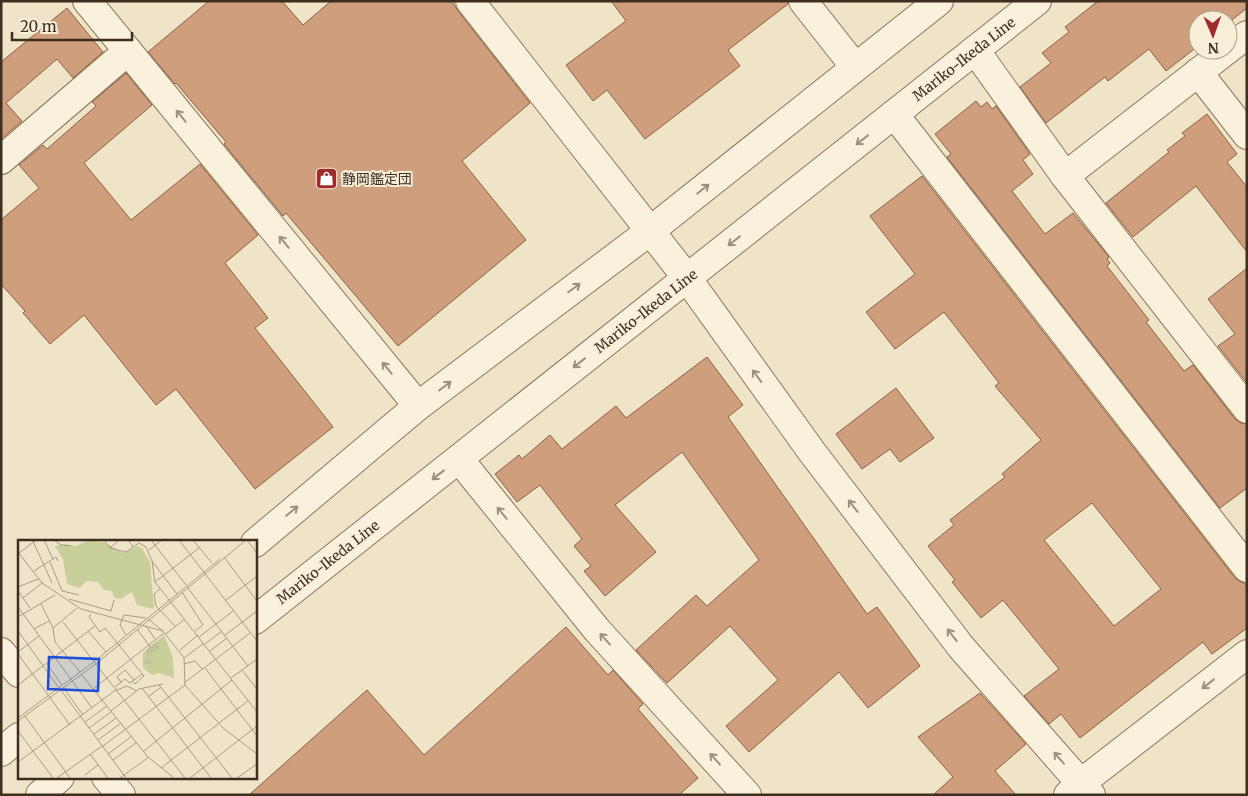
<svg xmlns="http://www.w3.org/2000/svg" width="1248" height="796" viewBox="0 0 1248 796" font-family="Merriweather,'Noto Sans JP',serif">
	<rect width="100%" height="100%" fill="#f0e4c8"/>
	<g fill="#cf9f7d" stroke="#8d5f41" fill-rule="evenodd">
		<polygon points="209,1 282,1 303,25 331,1 452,1 458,11 530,103 462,161 526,240 398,346 286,213 283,216 224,144 226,142 176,83 175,84 148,52"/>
		<polygon points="611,1 788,1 788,4 728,50 740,66 645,139 607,90 593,101 566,65 626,21"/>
		<polygon points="1098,1 1247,1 1247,8 1228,23 1228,20 1198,20 1198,46 1166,71 1149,49 1108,81 1105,77 1046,123 1020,87 1051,63 1042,53 1069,32 1065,27"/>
		<polygon points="67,8 103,52 73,78 57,59 6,103 22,121 1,139 1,62"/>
		<polygon points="126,73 152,105 84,163 131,220 200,164 258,235 225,263 268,318 255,328 333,427 255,489 176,389 156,405 84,315 50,344 23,313 25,311 1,284 1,220 39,188 19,165 43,145 47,149 96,106 92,102"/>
		<polygon points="976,101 981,107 987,102 992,109 996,106 1030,154 1023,160 1033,174 1012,191 1045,234 1073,213 1109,257 1107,259 1110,263 1107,266 1149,320 1146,322 1184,371 1193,365 1235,419 1241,423 1247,424 1247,488 1220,508 947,157 951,154 935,134"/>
		<polygon points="1207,114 1237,154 1227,162 1247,187 1247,252 1196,186 1133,237 1106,203 1169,152 1167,150 1185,136 1182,133"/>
		<path d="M 922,176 L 1235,578 L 1241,582 L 1244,583 L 1247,586 L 1247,628 L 1212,654 L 1203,642 L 1080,738 L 1061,714 L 1049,724 L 1024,696 L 1059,669 L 1003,600 L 981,618 L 952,582 L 955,580 L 928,546 L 954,525 L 950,520 L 1005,477 L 1002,474 L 1041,440 L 995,386 L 999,383 L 944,312 L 895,349 L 866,312 L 915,274 L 870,216 ZM 1092,503 L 1161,589 L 1114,626 L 1044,540 Z"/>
		<polygon points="1247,268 1247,383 1218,346 1235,334 1208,299"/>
		<polygon points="707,357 743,405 728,417 867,614 877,607 920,666 868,708 839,672 749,752 726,726 778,680 730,626 667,683 636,650 696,595 707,606 759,560 682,452 615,505 656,552 605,596 584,571 591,566 574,546 582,539 540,485 517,502 495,474 519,455 522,459 550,435 562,449 616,406 626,418"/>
		<polygon points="896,388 934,438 900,462 890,449 862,469 836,434"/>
		<polygon points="566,627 608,675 613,670 643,704 638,709 698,778 679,795 249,795 367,690 424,755"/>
		<polygon points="980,693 1026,744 995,771 1016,795 933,795 953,777 918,737"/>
	</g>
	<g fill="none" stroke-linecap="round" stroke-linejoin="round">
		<defs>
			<g id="minor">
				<polyline points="87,1 418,406"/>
				<polyline points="470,1 687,278 812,452 961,647 1091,795"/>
				<polyline points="803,1 855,67"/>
				<polyline points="1228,49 1247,35"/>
				<polyline points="975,50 1065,176 1247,409"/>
				<polyline points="1198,72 1247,135"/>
				<polyline points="894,114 1247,568"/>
				<polyline points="1,160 128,51"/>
				<polyline points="1065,176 1227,50"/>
				<polyline points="459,459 597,630 747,795"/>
				<polyline points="106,777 121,795"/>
				<polyline points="1068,795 1081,783 1247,654"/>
			</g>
			<g id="tertiary">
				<polyline points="255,543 418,406 650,231 939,1"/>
				<polyline points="255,620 1037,1"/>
				<polyline points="1,652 19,673"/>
				<polyline points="1,752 19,737"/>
				<polyline points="40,795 60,777"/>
			</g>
		</defs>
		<use href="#minor" stroke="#8d765c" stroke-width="30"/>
		<use href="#tertiary" stroke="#8d765c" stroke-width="30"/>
		<use href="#minor" stroke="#faf1dc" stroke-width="28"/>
		<use href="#tertiary" stroke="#faf1dc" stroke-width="28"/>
	</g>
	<defs><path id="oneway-shaft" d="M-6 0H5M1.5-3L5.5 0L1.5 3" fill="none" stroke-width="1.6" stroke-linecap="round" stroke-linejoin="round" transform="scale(1.25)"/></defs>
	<g stroke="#9c907e">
		<use href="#oneway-shaft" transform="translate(181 116) rotate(-129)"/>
		<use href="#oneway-shaft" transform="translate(862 140) rotate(142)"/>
		<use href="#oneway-shaft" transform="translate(703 189) rotate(-39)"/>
		<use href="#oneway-shaft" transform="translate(734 241) rotate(142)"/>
		<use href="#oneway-shaft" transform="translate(284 242) rotate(-129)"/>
		<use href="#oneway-shaft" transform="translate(574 288) rotate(-37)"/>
		<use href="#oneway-shaft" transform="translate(579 363) rotate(142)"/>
		<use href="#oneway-shaft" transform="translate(387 368) rotate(-129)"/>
		<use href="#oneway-shaft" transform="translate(757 376) rotate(-126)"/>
		<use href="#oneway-shaft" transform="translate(445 386) rotate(-37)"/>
		<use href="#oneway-shaft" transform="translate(438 475) rotate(142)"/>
		<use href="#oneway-shaft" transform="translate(853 506) rotate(-128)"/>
		<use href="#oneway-shaft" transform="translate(292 511) rotate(-40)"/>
		<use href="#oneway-shaft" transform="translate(502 513) rotate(-129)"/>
		<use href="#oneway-shaft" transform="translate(952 635) rotate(-128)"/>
		<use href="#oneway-shaft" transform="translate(605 639) rotate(-132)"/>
		<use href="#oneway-shaft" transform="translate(1208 684) rotate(142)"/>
		<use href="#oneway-shaft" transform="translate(1059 758) rotate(-131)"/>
		<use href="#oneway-shaft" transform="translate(715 759) rotate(-132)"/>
	</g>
	<defs>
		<symbol id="shop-square" viewBox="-11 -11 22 22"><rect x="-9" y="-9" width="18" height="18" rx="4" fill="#9e2a2b" stroke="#f7eed8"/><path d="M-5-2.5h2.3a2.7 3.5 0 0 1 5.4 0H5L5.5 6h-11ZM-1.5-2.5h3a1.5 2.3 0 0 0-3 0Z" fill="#fff"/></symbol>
	</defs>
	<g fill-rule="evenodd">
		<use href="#shop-square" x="314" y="166" width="25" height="25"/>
	</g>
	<g text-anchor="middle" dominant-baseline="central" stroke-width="4" stroke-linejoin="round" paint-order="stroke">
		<g font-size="14" fill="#3d2e20" stroke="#f7eed8">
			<text transform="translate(964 59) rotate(-38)">Mariko-Ikeda Line</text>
			<text transform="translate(646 311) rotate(-38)">Mariko-Ikeda Line</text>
			<text transform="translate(328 562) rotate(-38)">Mariko-Ikeda Line</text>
		</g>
		<g font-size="14" fill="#3d2e20" stroke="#f7eed8" text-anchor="start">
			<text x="342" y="179">静岡鑑定団</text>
		</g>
	</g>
	<g transform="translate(18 540)">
		<rect width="239" height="239" fill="#f0e4c8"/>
		<path d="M 70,0 L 86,2 L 105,13 L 119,6 L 124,8 L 132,22 L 136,69 L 119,65 L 114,52 L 103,59 L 96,58 L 94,51 L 86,50 L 80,42 L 68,41 L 62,48 L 49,44 L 45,19 L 37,6 L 47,4 L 58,6 ZM 146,95 L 155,118 L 156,138 L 141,133 L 134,135 L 125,128 L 125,113 Z" fill="#c9cf9b"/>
		<path d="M 139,101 L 142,109 L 131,115 L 134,124 L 125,124 L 125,120 L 130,119 L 128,110 Z" fill="#bfc49a"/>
		<path fill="none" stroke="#a89b85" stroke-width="1" d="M 26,0 L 35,19M 36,0 L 43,5 L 53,6M 86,0 L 92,8 L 101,0M 110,0 L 115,7 L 121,3 L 128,7 L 134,21 L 159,54M 133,0 L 168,45M 161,0 L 239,101M 175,0 L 194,23M 229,0 L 239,13M 15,1 L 34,43M 92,8 L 108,12 L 115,7M 131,10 L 144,0M 0,12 L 24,43 L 63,69 L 145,91 L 166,118 L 167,145 L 205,188 L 239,214M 0,14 L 18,0M 206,17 L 239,61M 134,21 L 137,42 L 239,172M 32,22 L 44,51M 16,31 L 38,17 L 40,21M 137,42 L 181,8M 0,47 L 20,39M 169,47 L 230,126M 142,49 L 136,54 L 138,66 L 158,87M 0,51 L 12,68M 44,51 L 61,55M 164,52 L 185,85 L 177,91M 5,58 L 24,43M 51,59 L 93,71 L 96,60M 207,61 L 239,36M 23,64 L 35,88 L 37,102 L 62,132M 0,67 L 74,168M 73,74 L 71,77 L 82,92 L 87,88 L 126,136 L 117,144 L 114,141M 0,77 L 37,55M 130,79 L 145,91M 45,82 L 167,238M 128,86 L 137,99M 35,88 L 59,68M 16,89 L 31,81M 119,89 L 133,108M 0,91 L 41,148M 70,91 L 88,112M 148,94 L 167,79M 108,95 L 102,85 L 106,75 L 128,78M 207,95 L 239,71M 181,97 L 215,71M 187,104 L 204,91M 162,110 L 180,95M 192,111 L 209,98M 0,112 L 21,96M 0,114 L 52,185M 166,118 L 186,103M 198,119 L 232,93M 29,124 L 44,145M 166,124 L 177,121 L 185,130M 187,128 L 239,196M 224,130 L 239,149M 63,134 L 130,217 L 156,238M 213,138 L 239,119M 103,142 L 99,137 L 107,130 L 116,140M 166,143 L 198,119M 0,145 L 77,86M 141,145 L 214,238M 45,147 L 65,175M 97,147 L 107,139 L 112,143 L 124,134M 124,148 L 193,238M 42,149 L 63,177M 75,149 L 146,93M 99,150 L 109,146 L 119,151M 130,157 L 143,147M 93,171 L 121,149 L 145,144M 7,176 L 52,238M 63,177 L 108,238M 0,178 L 77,121 L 202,19M 0,181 L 79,123 L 228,0M 67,182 L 89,166M 201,183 L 230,161M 71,188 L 93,172M 0,191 L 35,238M 76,194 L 98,178M 80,200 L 103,183M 85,206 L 167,145M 126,211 L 214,140M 72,214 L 90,238M 90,214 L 114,196M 95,220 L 119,202M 0,222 L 99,149M 143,228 L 200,184M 67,235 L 80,225M 39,238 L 84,206M 102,238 L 131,217M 172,238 L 239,186M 219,238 L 239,224"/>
		<path fill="#1d4ed8" fill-opacity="0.15" stroke="#1d4ed8" stroke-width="2.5" d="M 31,117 L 81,119 L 80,151 L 30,149 Z"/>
		<rect width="239" height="239" fill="none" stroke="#3d2e20" stroke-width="2.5"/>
	</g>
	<rect width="1248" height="796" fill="none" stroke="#3d2e20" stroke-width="5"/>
	<g transform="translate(1213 35) rotate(178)"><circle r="24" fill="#f7eed8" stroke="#ada18e"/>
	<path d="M0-4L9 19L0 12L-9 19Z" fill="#9e2a2b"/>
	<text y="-8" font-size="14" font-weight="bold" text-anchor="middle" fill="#3d2e20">N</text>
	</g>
	<path d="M12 32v8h120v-8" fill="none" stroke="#3d2e20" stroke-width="2.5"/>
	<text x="20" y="32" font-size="15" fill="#3d2e20" stroke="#f7eed8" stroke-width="4" paint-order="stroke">20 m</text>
</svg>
